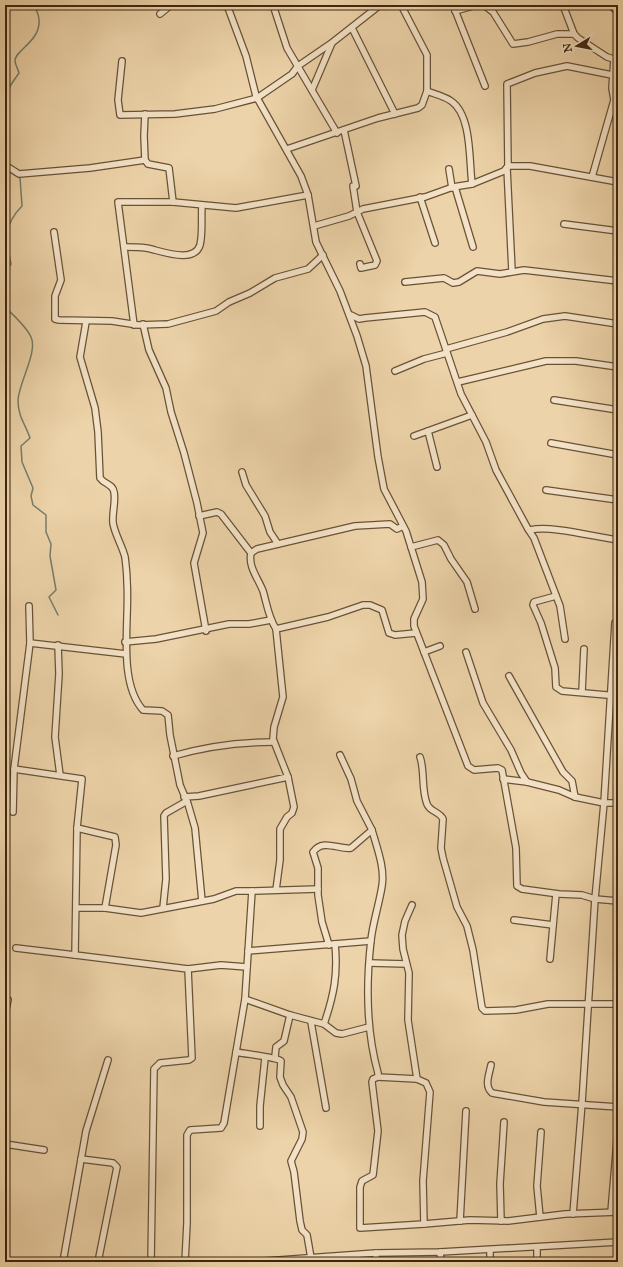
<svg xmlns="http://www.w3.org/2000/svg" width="623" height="1267" viewBox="0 0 623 1267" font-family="'IM FELL Great Primer',serif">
	<rect width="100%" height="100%" fill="#edd3a9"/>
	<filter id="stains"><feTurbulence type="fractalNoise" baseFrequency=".005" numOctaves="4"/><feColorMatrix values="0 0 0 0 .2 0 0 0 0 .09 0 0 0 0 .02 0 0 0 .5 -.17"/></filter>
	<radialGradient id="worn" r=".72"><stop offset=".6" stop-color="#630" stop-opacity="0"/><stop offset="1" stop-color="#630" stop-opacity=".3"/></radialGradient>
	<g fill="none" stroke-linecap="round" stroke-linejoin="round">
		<g stroke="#747e6b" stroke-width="1.5">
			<path d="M 5,108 L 10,86 L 19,73 C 18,69 15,64 15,61 C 14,51 41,41 39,20 C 39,15 36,9 34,5"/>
			<path d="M 5,169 L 20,178 L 22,206 C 3,225 6,240 11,264 L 5,273"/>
			<polyline points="5,282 7,290 5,306"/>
			<path d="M 5,307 C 14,316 26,326 31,337 C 38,352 19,382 18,400 C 18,417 25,423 30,438 L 21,446 L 22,462 L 33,488 L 31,496 L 33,505 L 46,515 L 46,532 L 51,544 L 50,556 L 56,590 L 49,597 L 58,615"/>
		</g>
		<defs>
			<g id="minor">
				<polyline points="227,5 246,56 256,96 301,176 308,195 316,242 340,291 357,336 366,366 378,457 384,489 406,531 422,582 423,599 414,619 414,626 468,766 474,770 498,768 502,770 516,848 517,886 522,889 559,894 582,895 595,899 618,901"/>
				<polyline points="273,5 287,48 337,133"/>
				<polyline points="453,5 485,86"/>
				<polyline points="484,5 493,12 513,44 528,42 557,34 574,34"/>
				<polyline points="563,5 574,34 578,38 607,57 614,59 612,88 614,100 592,177"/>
				<polyline points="610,5 618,12"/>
				<polyline points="455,11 477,5"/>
				<polyline points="160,14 171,5"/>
				<polyline points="352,28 395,114"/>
				<polyline points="122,61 118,100 120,115 175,114 215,109 257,98 292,74 298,66 333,42 380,5"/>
				<polyline points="312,90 332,43"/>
				<path d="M 427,91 C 434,94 444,96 451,101 C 472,115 469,161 472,184"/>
				<polyline points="344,130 356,186 353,186 357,212 377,261 375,265 361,268 360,264"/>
				<polyline points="287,149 378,118 418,108 422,105 427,91 427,55 401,5"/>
				<polyline points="145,160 144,136 145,114"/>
				<polyline points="5,165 19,174 31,173 90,168 145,160 148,164 169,168 173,202"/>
				<polyline points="508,166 507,84 535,73 567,66 612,75"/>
				<polyline points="507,168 512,271"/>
				<polyline points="449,169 452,188"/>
				<polyline points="455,187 473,247"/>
				<polyline points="420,197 435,243"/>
				<polyline points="564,224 618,231"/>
				<polyline points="314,226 349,216 363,209 425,197 453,187 472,184 504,171 508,166 530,166 618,182"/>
				<polyline points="54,232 61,280 55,296 55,319 59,320 112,321 138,325 168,324 216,311 229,302 250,293 275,278 308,269 323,255"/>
				<path d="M 125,247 C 132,247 139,247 146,248 C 159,250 194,265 200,245 C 203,233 201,218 202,205"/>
				<polyline points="405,282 444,278 453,283 459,282 477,271 500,274 524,270 618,281"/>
				<polyline points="351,315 359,319 365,318 425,312 435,317 461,394 486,442 496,470 528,529 534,538 560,606 565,639"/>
				<path d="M 86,322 L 80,357 L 95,408 L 98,432 L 100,478 C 104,484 113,484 114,492 C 116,502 112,512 113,523 C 115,535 122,545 125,557 C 126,565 127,574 127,582 C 130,618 117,681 143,710 L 162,711 L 168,715 L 170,735 L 180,785 L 188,804 L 195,828 L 202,901"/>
				<polyline points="143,324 149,350 166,388 171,412 184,453 197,503 203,533 194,563 206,631"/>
				<polyline points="134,325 118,202 173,202 236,208 308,195"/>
				<polyline points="446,349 507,332 543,319 565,316 618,324"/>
				<polyline points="395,371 424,359 447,353"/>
				<polyline points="458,382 546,361 576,361 618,367"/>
				<polyline points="554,400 618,410"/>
				<polyline points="428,431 437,467"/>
				<polyline points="414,436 472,415"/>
				<polyline points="551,443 618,455"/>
				<polyline points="242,472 246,485 265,516 270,532 278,544"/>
				<polyline points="546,490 618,500"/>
				<polyline points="199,516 217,512 221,514 251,553"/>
				<path d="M 530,530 C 552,525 594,537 618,540"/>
				<polyline points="411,547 438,540 444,545 451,559 467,582 475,609"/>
				<polyline points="556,596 534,602 533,605 541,623 555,668 556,687 562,691 618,696"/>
				<path d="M 276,629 C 268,616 267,604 263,591 C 258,578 248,567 251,553 L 257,549 L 355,526 L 390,524 L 397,529 L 403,526"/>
				<polyline points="125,642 156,639 229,624 249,624 271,620"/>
				<polyline points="30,643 126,654"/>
				<polyline points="58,645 59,674 55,737 60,775"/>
				<polyline points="424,652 440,646"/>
				<polyline points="466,652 483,703 511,750 521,773 527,782 559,790 575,797 604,803 618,803"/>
				<polyline points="509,676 563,772 572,781 575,797"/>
				<polyline points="582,692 584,649"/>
				<path d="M 173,756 C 207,746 240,742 274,742"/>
				<path d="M 420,757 C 425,771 421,789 427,804 C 430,812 439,811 443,819 L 441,848 L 443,858 L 457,907 L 467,926 L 473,950 L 482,1008 L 485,1011 L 516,1010 L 548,1004 L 618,1004"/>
				<polyline points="14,769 82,779 77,828 75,955 188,969 221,965 247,967"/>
				<polyline points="503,779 527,782"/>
				<polyline points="184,797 199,796 288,777 273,739 274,727 283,697 276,629 328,617 363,605 370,605 382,610 389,633 395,635 416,633"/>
				<polyline points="13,812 14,769 30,643 29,606"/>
				<polyline points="77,828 115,837 116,845 105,908"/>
				<path d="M 372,830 C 377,848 385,868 382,886 C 379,905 373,922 371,940 C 366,984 366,1030 378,1073 L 378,1077 L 373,1079 L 372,1082 L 378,1131 L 373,1175 L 362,1181 L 360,1187 L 360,1228 L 424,1224 L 423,1181 L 430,1092 L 426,1083 L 417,1079 L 408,1020 L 409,973 L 403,949 L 402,935 L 405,921 L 412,905"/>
				<polyline points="276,890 280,860 280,829 287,817 292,813 294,807 288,777"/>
				<polyline points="252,891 318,889"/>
				<polyline points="77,908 105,908 141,913 214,899 236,891 252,891 245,999 224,1123 221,1128 190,1130 187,1135 187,1223 185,1262"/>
				<polyline points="163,908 166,879 164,816 166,813 187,801"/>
				<polyline points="514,920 553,925"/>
				<path d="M 329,945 L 322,922 L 318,895 L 318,868 L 313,852 C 323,838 339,850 351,848 L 372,830 L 357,801 L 351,779 L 340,755"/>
				<polyline points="16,948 75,955"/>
				<polyline points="248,951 371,941"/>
				<polyline points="550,959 556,894"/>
				<polyline points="370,963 406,964"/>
				<polyline points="245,999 290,1015 324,1024 336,1033 342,1034 369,1027"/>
				<polyline points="5,1014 8,1000"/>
				<polyline points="311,1022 326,1108"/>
				<path d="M 324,1024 C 334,995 338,974 335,944"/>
				<path d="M 236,1052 C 244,1054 277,1057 281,1061 L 280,1077 L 283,1085 L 291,1097 L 303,1132 L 302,1139 L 291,1161 L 294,1172 L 300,1221 L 302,1230 L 307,1235 L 311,1258"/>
				<polyline points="275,1057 276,1047 284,1041 290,1015"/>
				<path d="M 491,1065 C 489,1075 484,1086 492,1093 L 544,1102 L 618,1107"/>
				<polyline points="378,1077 417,1079"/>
				<polyline points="260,1126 260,1106 265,1058"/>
				<polyline points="5,1144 44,1150"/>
				<polyline points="81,1159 113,1163 117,1167 98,1262"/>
				<polyline points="611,1212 618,1128"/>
				<polyline points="573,1214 582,1103 595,899 604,803 615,623"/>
				<polyline points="540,1217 537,1186 541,1132"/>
				<polyline points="460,1221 466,1111"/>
				<polyline points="501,1221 500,1184 504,1122"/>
				<polyline points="424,1224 470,1220 508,1221 565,1214 618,1212"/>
				<polyline points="537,1247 537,1262"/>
				<polyline points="490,1250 490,1262"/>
				<polyline points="440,1252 441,1262"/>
				<polyline points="376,1253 376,1262"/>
				<polyline points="63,1262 86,1131 108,1060"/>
				<polyline points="151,1262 154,1069 160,1063 189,1060 192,1058 188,969"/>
				<polyline points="249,1262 376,1253 440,1252 618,1242"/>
			</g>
		</defs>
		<use href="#minor" stroke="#695236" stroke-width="8"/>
		<use href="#minor" stroke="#f3e2c7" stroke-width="5.5"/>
	</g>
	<rect width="623" height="1267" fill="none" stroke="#edd3a9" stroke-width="20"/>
	<rect x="6" y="6" width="611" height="1255" fill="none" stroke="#3d2710" stroke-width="2"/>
	<rect x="10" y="10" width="603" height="1247" fill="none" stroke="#3d2710"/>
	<g transform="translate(577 46) rotate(260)" stroke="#f3e2c7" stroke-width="3" paint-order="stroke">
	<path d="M0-3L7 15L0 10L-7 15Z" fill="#3d2710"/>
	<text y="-6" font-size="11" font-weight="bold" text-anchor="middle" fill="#3d2710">N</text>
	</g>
	<rect width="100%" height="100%" filter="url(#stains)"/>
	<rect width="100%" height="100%" fill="url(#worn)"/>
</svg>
